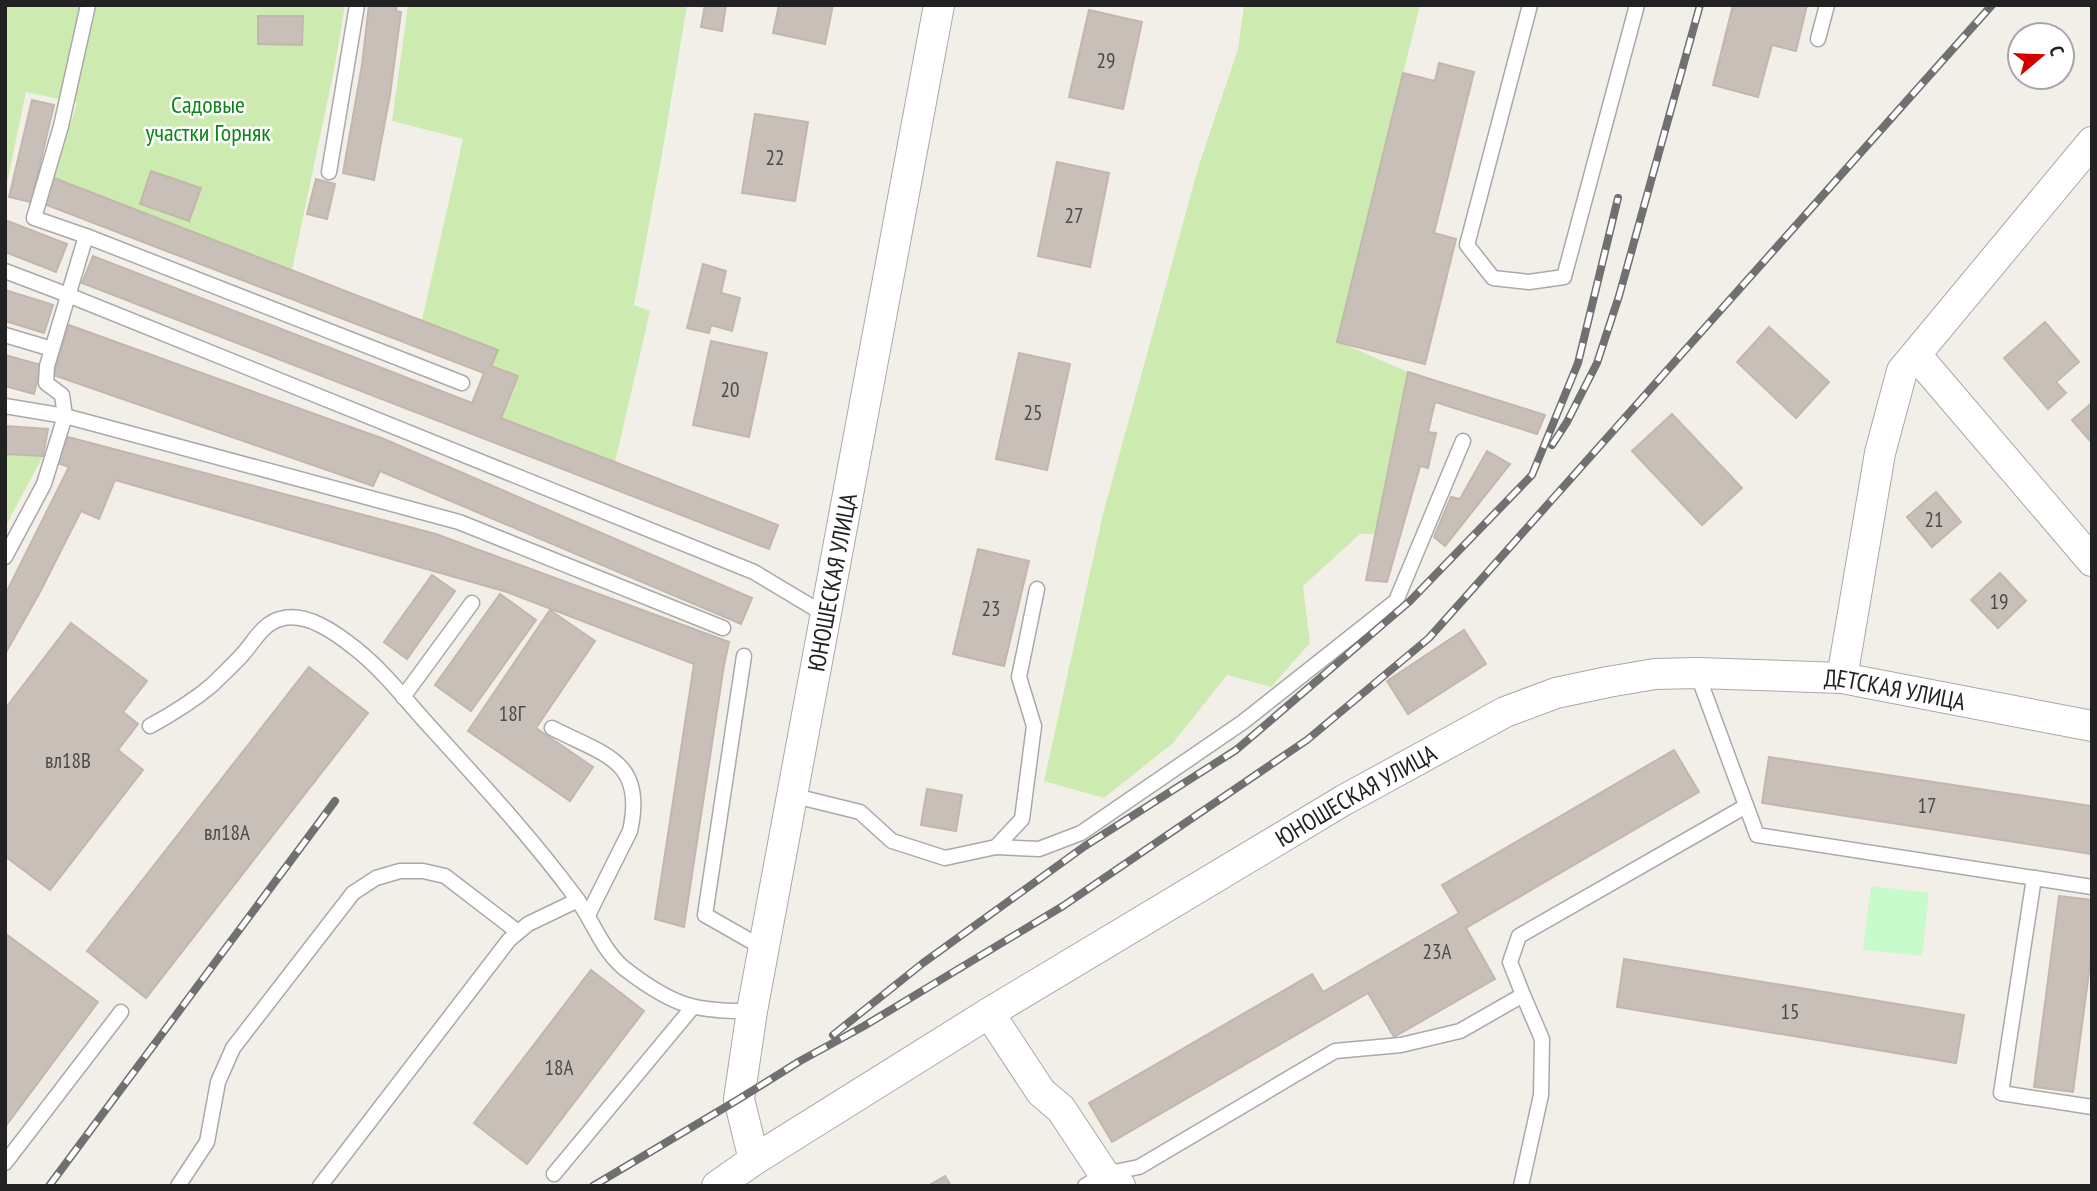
<svg xmlns="http://www.w3.org/2000/svg" width="2097" height="1191" viewBox="0 0 2097 1191" font-family="'PT Sans Narrow',sans-serif">
	<rect width="100%" height="100%" fill="#f2efe9"/>
	<g fill="#cdebb0">
		<polygon points="5,5 345,5 335,65 292,270 54,178 77,103 26,92 5,193"/>
		<polygon points="408,5 687,5 661,160 634,305 650,311 615,462 501,418 517,376 491,366 497,350 422,320 463,139 392,121"/>
		<polygon points="1244,5 1420,5 1337,341 1408,372 1375,534 1360,534 1303,586 1310,643 1271,687 1227,675 1173,743 1104,798 1044,781 1103,514 1199,165 1238,49"/>
		<polygon points="5,454 43,456 5,527"/>
	</g>
	<polygon fill="#c8facc" points="1871,886 1929,893 1922,956 1863,950"/>
	<g fill="#c7bfb8" stroke="#c4b6ab" stroke-width="2">
		<polygon points="369,5 397,5 396,11 401,12 390,95 374,180 343,173 362,65"/>
		<polygon points="705,5 726,5 722,31 701,27"/>
		<polygon points="779,5 833,5 825,44 773,33"/>
		<polygon points="1733,5 1807,5 1796,51 1772,45 1758,97 1713,85"/>
		<polygon points="1089,10 1142,22 1123,109 1069,97"/>
		<polygon points="258,16 303,16 302,45 258,44"/>
		<polygon points="1439,63 1474,72 1434,233 1456,239 1425,364 1337,342 1403,73 1435,81"/>
		<polygon points="32,100 54,105 31,202 9,197"/>
		<polygon points="755,114 808,122 795,201 742,193"/>
		<polygon points="1057,162 1109,173 1090,267 1038,256"/>
		<polygon points="151,171 201,188 189,221 140,204"/>
		<polygon points="54,178 498,350 491,366 518,376 501,418 778,525 769,549 82,283 93,256 472,403 484,373 44,204"/>
		<polygon points="316,179 335,184 327,219 307,214"/>
		<polygon points="5,220 67,244 56,272 5,252"/>
		<polygon points="703,264 726,271 721,293 740,298 732,331 711,325 709,333 687,328"/>
		<polygon points="5,290 53,305 44,333 5,321"/>
		<polygon points="2045,322 2079,362 2056,382 2066,393 2048,409 2004,358"/>
		<polygon points="69,325 384,439 752,598 741,624 380,471 373,486 53,375"/>
		<polygon points="1769,327 1829,382 1796,418 1737,362"/>
		<polygon points="711,341 767,353 749,437 693,425"/>
		<polygon points="1019,353 1070,364 1047,470 996,459"/>
		<polygon points="5,355 41,365 34,394 5,386"/>
		<polygon points="1408,372 1545,415 1537,434 1435,402 1428,432 1436,433 1428,468 1420,466 1387,582 1366,580"/>
		<polygon points="2092,403 2092,443 2072,420"/>
		<polygon points="1672,414 1742,488 1702,525 1632,451"/>
		<polygon points="5,426 48,429 43,456 5,454"/>
		<polygon points="68,437 436,534 729,642 724,665 684,927 655,919 694,664 507,592 115,480 99,519 81,511 39,594 5,654 5,595 69,467 57,463"/>
		<polygon points="1487,451 1510,464 1445,546 1434,537 1451,497 1460,499"/>
		<polygon points="1936,492 1961,522 1932,547 1907,517"/>
		<polygon points="978,549 1029,561 1004,666 953,654"/>
		<polygon points="2000,573 2026,601 1998,628 1971,600"/>
		<polygon points="432,575 455,591 407,659 384,642"/>
		<polygon points="500,594 536,620 471,711 435,685"/>
		<polygon points="550,610 595,641 536,728 593,767 570,801 468,731"/>
		<polygon points="71,623 147,681 123,712 138,724 118,750 143,770 50,890 6,857 5,858 5,709"/>
		<polygon points="1464,630 1486,664 1408,714 1387,681"/>
		<polygon points="309,667 368,713 146,998 87,951"/>
		<polygon points="1674,750 1699,792 1466,928 1495,979 1394,1037 1368,993 1112,1142 1089,1103 1312,974 1323,992 1459,913 1442,885"/>
		<polygon points="1769,757 2092,806 2092,854 1762,803"/>
		<polygon points="927,789 962,795 956,831 921,825"/>
		<polygon points="2059,896 2092,900 2092,950 2073,1092 2034,1087"/>
		<polygon points="6,934 98,1002 5,1127 5,935"/>
		<polygon points="1624,959 1964,1015 1956,1063 1617,1007"/>
		<polygon points="591,970 644,1011 527,1164 474,1123"/>
		<polygon points="945,1176 951,1186 928,1186"/>
	</g>
	<g fill="none" stroke-linecap="round" stroke-linejoin="round">
		<defs>
			<g id="service">
				<polyline points="1530,5 1467,245 1493,278 1529,282 1564,277 1637,5"/>
				<polyline points="1818,39 1827,5"/>
				<polyline points="329,172 357,5"/>
				<polyline points="86,236 462,383"/>
				<polyline points="5,271 68,295 754,572 824,614"/>
				<polyline points="5,335 52,349"/>
				<polyline points="5,406 65,416 459,522 723,628"/>
				<polyline points="5,557 44,484 65,416 62,395 46,383 47,366 86,236 34,218 61,126 88,5"/>
				<polyline points="744,656 705,915 763,948"/>
				<polyline points="1697,673 1757,835 2092,887"/>
				<polyline points="403,697 472,603"/>
				<path d="M 150,726 C 172,714 193,701 212,685 C 222,675 233,665 242,655 C 254,642 262,624 280,619 C 306,611 336,633 356,649 C 385,672 407,702 433,730 C 481,783 531,837 574,895 C 594,921 602,953 629,972 C 674,1006 696,1012 752,1011"/>
				<path d="M 552,728 C 604,755 646,760 630,831 L 588,915"/>
				<polyline points="791,795 860,812 892,841 945,858 996,847 1039,849 1081,833 1243,722 1396,601 1463,441"/>
				<polyline points="996,847 1022,819 1034,726 1019,677 1037,589"/>
				<polyline points="2034,878 2001,1093 2092,1107"/>
				<polyline points="5,1163 121,1012"/>
				<polyline points="554,1174 692,1008"/>
				<polyline points="178,1186 207,1142 218,1082 233,1048 353,893 376,878 400,871 423,871 445,876 518,932"/>
				<polyline points="320,1186 509,940 528,924 578,900"/>
				<polyline points="1085,1186 1104,1174 1139,1167 1335,1051 1401,1045 1460,1031 1523,995 1510,962 1519,936 1746,806"/>
				<polyline points="1521,1186 1541,1095 1542,1039 1523,995"/>
			</g>
			<g id="minor">
				<polyline points="1916,355 2092,561"/>
				<polyline points="1842,678 1880,453 1902,371 2092,142"/>
				<polyline points="989,1013 1041,1092 1061,1109 1104,1174 1120,1186"/>
				<path id="s1" d="M 754,1160 L 739,1099 L 752,1011 L 939,5"/>
				<path id="s2" d="M 717,1186 L 754,1160 L 989,1013 L 1344,800 L 1505,712 L 1556,693 L 1608,682 L 1655,674 L 1697,673 L 1842,678 L 2092,726"/>
			</g>
		</defs>
		<use href="#service" stroke="#a9a9a9" stroke-width="17"/>
		<use href="#minor" stroke="#a9a9a9" stroke-width="32"/>
		<use href="#service" stroke="#fff" stroke-width="14"/>
		<use href="#minor" stroke="#fff" stroke-width="30"/>
		<defs>
			<g id="rail">
				<polyline points="1552,445 1567,422 1597,363 1619,296 1700,5"/>
				<polyline points="833,1035 923,963 1085,846 1236,750 1410,601 1532,475 1578,363 1618,198"/>
				<polyline points="49,1186 335,801"/>
				<polyline points="593,1186 739,1099 800,1061 864,1026 1063,906 1307,740 1429,638 1992,5"/>
			</g>
		</defs>
		<use href="#rail" stroke="#707070" stroke-width="8"/>
		<use href="#rail" stroke="#fff" stroke-width="5" stroke-dasharray="16" stroke-linecap="butt"/>
	</g>
	<g text-anchor="middle" dominant-baseline="central" stroke-width="5" stroke-linejoin="round" paint-order="stroke">
		<g font-size="21" fill="#4b4948">
			<text x="1106" y="60">29</text>
			<text x="775" y="157">22</text>
			<text x="1074" y="215">27</text>
			<text x="730" y="389">20</text>
			<text x="1033" y="412">25</text>
			<text x="1934" y="519">21</text>
			<text x="1999" y="601">19</text>
			<text x="991" y="608">23</text>
			<text x="512" y="713">18Г</text>
			<text x="68" y="760">вл18В</text>
			<text x="1927" y="805">17</text>
			<text x="227" y="832">вл18А</text>
			<text x="1437" y="951">23А</text>
			<text x="1790" y="1011">15</text>
			<text x="559" y="1067">18А</text>
		</g>
		<g font-size="24" fill="#0c8416" stroke="#fff">
			<text x="208" y="104">Садовые<tspan x="208" dy="28">участки Горняк</tspan></text>
		</g>
		<g font-size="24" fill="#222" stroke="#fff">
			<text stroke="none"><textPath href="#s1" startOffset="588">ЮНОШЕСКАЯ УЛИЦА</textPath></text>
			<text stroke="none"><textPath href="#s2" startOffset="1316">ДЕТСКАЯ УЛИЦА</textPath></text>
			<text stroke="none"><textPath href="#s2" startOffset="749">ЮНОШЕСКАЯ УЛИЦА</textPath></text>
		</g>
	</g>
	<rect width="2097" height="1191" fill="none" stroke="#222222" stroke-width="14"/>
	<g transform="translate(2041 56) rotate(71)"><circle r="33" fill="#ffffff" stroke="#a7a7a7" stroke-width="2"/>
	<path d="M0-5L12 26L0 18L-12 26Z" fill="#d40000"/>
	<text y="-10" font-size="19" font-weight="bold" text-anchor="middle" fill="#222222">С</text>
	</g>
</svg>
